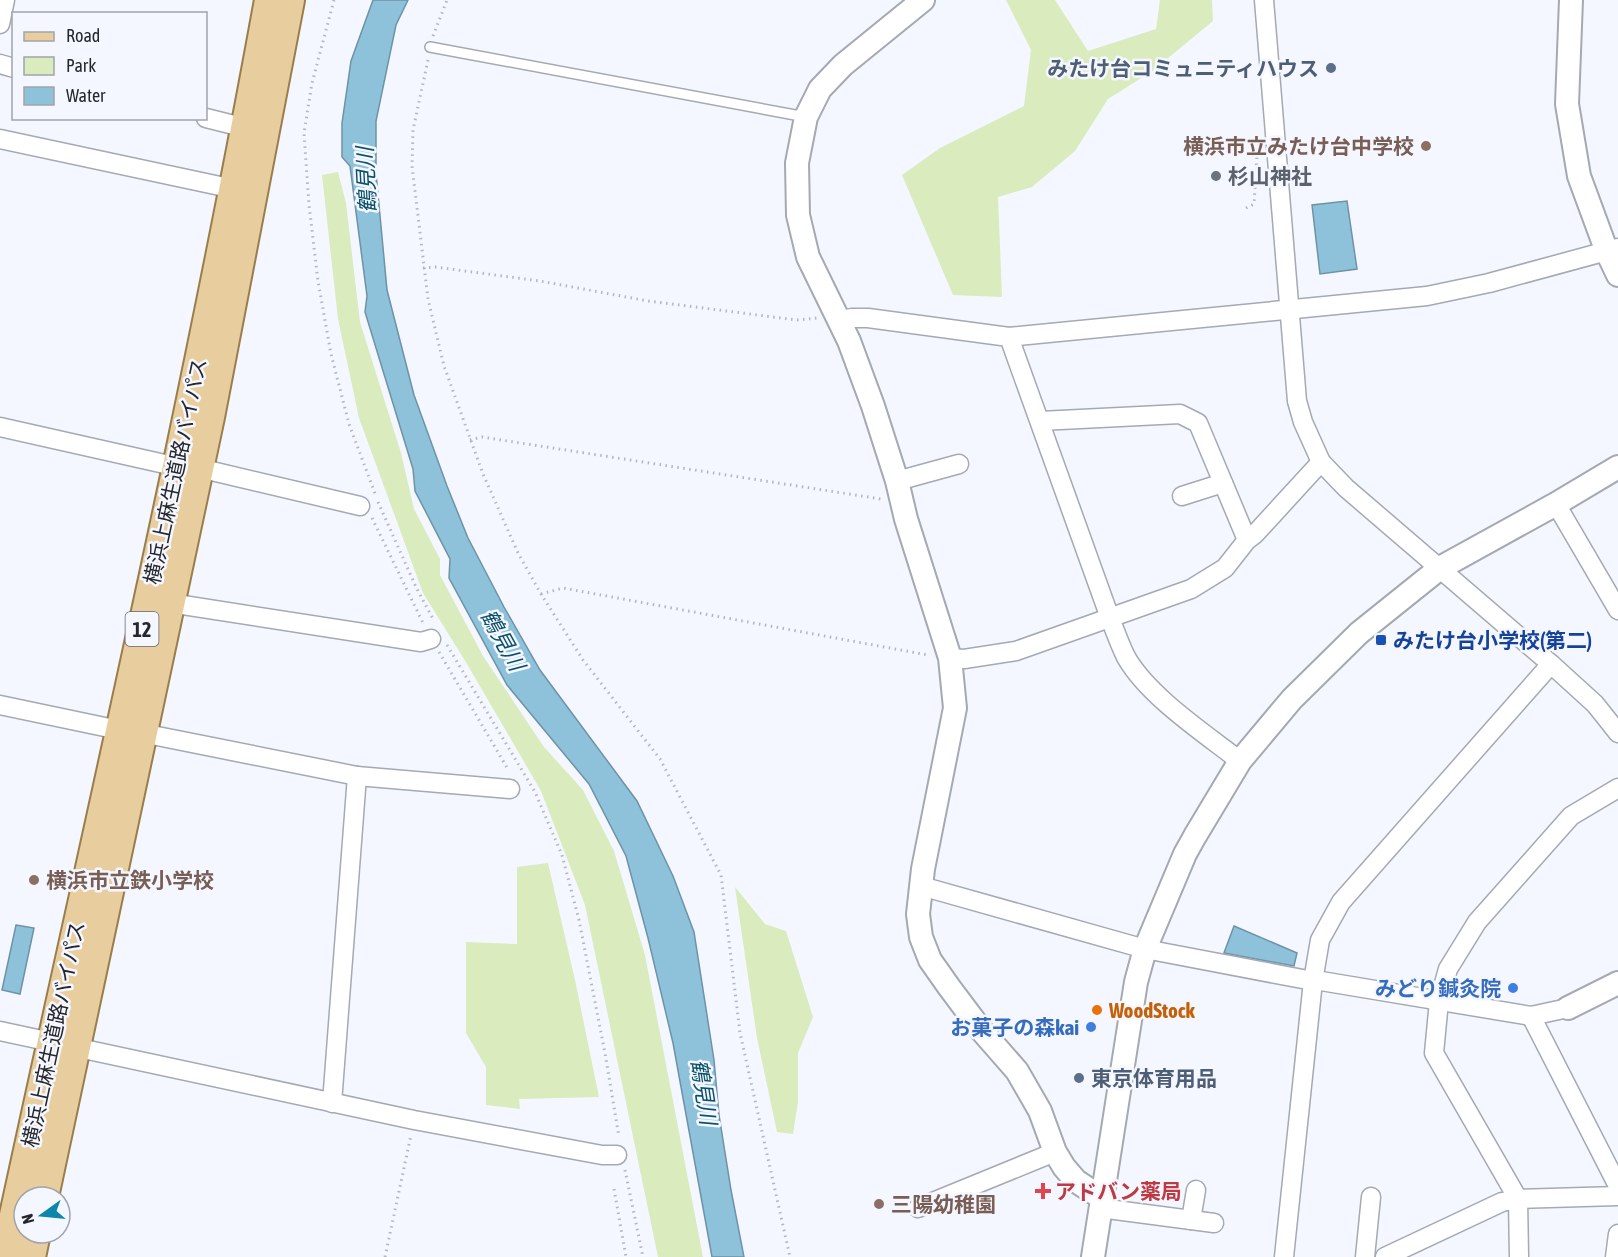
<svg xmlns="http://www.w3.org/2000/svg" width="1618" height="1257" viewBox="0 0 1618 1257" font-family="'Asap Condensed','Noto Sans JP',sans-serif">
	<rect width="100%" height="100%" fill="#f4f7ff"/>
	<g fill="#daebbd">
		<polygon points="1006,0 1055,0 1088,51 1156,29 1160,0 1212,0 1213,21 1151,72 1108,99 1075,151 1032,187 998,197 1002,297 953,295 902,175 940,148 1024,106 1031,50"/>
		<polygon points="338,172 346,203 360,322 401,453 414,509 440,559 440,575 483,656 544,747 583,790 614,851 645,955 703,1257 658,1257 585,905 541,791 467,664 423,593 359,418 338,319 322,175"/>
		<polygon points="548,863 575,980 599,1097 519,1099 520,1109 486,1105 486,1067 466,1033 466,942 517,944 517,867"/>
		<polygon points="735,887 765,924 786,931 813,1017 798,1053 798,1102 793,1134 777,1132 757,1038"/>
	</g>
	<g fill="#8ec1da" stroke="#6e93a6" stroke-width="1.5">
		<polygon points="373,0 408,0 396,25 376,121 376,173 387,290 414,395 447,486 468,538 504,607 540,670 637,801 673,876 694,932 714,1060 719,1115 731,1190 744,1257 712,1257 673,1043 648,938 626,856 589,784 507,685 449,578 450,559 415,491 413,469 365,312 367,296 350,166 342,157 342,123 351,61"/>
		<polygon points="1347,201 1357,269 1320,274 1312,205"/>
		<polygon points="16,925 34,928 20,994 2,990"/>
		<polygon points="1234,926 1297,953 1294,966 1224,953"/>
	</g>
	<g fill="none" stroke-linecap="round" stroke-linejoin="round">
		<defs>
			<polyline id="service" points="430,47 806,117"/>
			<g id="minor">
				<polyline points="1264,0 1297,401 1303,422 1321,462 1346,488 1551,664 1595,704 1618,733"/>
				<polyline points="0,24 5,0"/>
				<polyline points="0,64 14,68"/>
				<polyline points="206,118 246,128"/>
				<polyline points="0,139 234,189"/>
				<path d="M 840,320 L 852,318 L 868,318 L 1009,337 L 1110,618 C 1115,631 1120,645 1126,657 C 1148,696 1204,733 1240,761"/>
				<polyline points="1009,337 1427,296 1489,283 1618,248"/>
				<polyline points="1040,421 1180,414 1198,423 1247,540"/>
				<polyline points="0,427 178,467"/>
				<polyline points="199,468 360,506"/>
				<polyline points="897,481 959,464"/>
				<polyline points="1182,496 1223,483"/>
				<polyline points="1556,504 1618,610"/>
				<polyline points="170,603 421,642 431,639"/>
				<polyline points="950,658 964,659 1016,651 1191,589 1225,568 1247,540 1255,534 1321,462"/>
				<polyline points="0,705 119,730"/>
				<polyline points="142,733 357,776 510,789"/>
				<polyline points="921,886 1145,949 1313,981 1321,981 1531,1016 1568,1008"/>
				<polyline points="1531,1016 1618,1186"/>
				<polyline points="0,1031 414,1120 602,1155 617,1155"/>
				<polyline points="332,1103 357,776"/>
				<polyline points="918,1208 1055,1152"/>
				<polyline points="1100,1208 1214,1223"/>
				<polyline points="1191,1220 1196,1190"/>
				<polyline points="1284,1257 1313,981 1320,940 1341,902 1551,664"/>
				<polyline points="1365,1257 1371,1197"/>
				<polyline points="1385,1257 1502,1202 1518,1199 1618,1196"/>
				<polyline points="1519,1257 1518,1199 1434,1053 1439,1001 1448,969 1477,922 1571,816 1618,788"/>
				<polyline points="1615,1257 1618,1234"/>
			</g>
			<g id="tertiary">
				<polyline points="923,0 843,65 820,89 806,117 797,163 798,215 808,257 849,341 873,406 897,481 906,519 950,658 955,708 923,869 918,914 921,937 930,960 949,987 982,1031 1017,1071 1040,1111 1055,1152 1064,1167 1076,1181 1102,1198"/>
				<polyline points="1571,0 1567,104 1579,176 1607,252 1618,275"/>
				<polyline points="1568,1008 1618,983"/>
				<polyline points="1093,1257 1136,982 1145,949 1185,854 1195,836 1240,761 1292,699 1359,633 1440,568 1556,504 1618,467"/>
			</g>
			<g id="primary">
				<polyline points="44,1197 210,417 290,0"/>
				<path d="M 5,1257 C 95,838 193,421 269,0"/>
				<polyline points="31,1257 36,1233"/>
			</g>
		</defs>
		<use href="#service" stroke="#a4a9b2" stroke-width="12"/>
		<use href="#minor" stroke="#a4a9b2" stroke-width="21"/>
		<use href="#tertiary" stroke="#a4a9b2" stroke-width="26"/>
		<use href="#primary" stroke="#997e4c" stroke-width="32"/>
		<g stroke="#b4b6bd" stroke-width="3" stroke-dasharray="1.5 4.5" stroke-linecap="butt">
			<polyline points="334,0 312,83 304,133 309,205 318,281 331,354 349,424 376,496"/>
			<polyline points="433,36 447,0"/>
			<polyline points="428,60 413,130 412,166 428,299 444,366 483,474 518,553 541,594 583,660 660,759 721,875 740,1033 790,1257"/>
			<polyline points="1246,208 1254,204 1257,155"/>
			<polyline points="423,268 435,267 540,281 648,301 797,320 817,318"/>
			<polyline points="470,440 482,437 881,499"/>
			<polyline points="378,502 416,587 434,621"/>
			<polyline points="372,518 423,623"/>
			<polyline points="541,594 563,588 928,655"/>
			<polyline points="447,645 535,792 562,855 579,920 605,1053 619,1137"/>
			<polyline points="439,652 509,771"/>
			<polyline points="625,1170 643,1257"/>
			<polyline points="614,1189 626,1257"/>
			<polyline points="385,1257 411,1135"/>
		</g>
		<use href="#service" stroke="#fff" stroke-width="9"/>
		<use href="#minor" stroke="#fff" stroke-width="18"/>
		<use href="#tertiary" stroke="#fff" stroke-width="22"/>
		<use href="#primary" stroke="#e8ce9e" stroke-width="28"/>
	</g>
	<g fill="#5c6f8a" stroke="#f4f7ff" stroke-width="2">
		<circle cx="1331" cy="68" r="6"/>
		<circle cx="1079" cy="1078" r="6"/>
	</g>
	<g fill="#8d6e63" stroke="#f4f7ff" stroke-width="2">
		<circle cx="1426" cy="146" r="6"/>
		<circle cx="34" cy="880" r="6"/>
		<circle cx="879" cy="1204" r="6"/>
	</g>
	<circle fill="#6b7280" stroke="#f4f7ff" stroke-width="2" cx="1216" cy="176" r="6"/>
	<rect fill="#1a4fb4" stroke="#f4f7ff" stroke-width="2" x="1375" y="634" width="12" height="12" rx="3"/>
	<g fill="#3f7fe0" stroke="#f4f7ff" stroke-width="2">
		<circle cx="1513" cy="988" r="6"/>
		<circle cx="1091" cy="1027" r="6"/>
	</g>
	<circle fill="#e8710a" stroke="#f4f7ff" stroke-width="2" cx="1097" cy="1010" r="6"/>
	<path fill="#e0444e" stroke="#f4f7ff" stroke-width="2" d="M1040 1182h6v6h6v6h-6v6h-6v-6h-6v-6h6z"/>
	<g text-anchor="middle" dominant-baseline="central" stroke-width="5" stroke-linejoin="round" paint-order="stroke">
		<rect fill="#f4f7ff" stroke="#63656b" stroke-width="1.5" x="125.5" y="612" width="33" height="34" rx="4.5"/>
		<g font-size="20" font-weight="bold" fill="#25272b">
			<text x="142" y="629">12</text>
		</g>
		<g font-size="21" font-weight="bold" fill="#4e5e75" stroke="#f4f7ff" text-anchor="end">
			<text x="1319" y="68">みたけ台コミュニティハウス</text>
			<text x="1091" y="1078" text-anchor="start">東京体育用品</text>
		</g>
		<g font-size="21" font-weight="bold" fill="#785e54" stroke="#f4f7ff" text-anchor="start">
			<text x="1414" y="146" text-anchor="end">横浜市立みたけ台中学校</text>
			<text x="46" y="880">横浜市立鉄小学校</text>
			<text x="891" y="1204">三陽幼稚園</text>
		</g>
		<g font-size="21" font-weight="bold" fill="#5b616d" stroke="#f4f7ff" text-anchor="start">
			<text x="1228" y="176">杉山神社</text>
		</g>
		<g font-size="21" fill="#25272b" stroke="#f4f7ff">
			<text transform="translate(175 471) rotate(-78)">横浜上麻生道路バイパス</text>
			<text transform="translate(53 1034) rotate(-78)">横浜上麻生道路バイパス</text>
		</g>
		<g font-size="21" font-weight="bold" fill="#164399" stroke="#f4f7ff" text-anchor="start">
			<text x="1393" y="640">みたけ台小学校(第二)</text>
		</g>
		<g font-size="21" font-weight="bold" fill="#366cbe" stroke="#f4f7ff" text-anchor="end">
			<text x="1501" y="988">みどり鍼灸院</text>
			<text x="1079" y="1027">お菓子の森kai</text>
		</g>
		<g font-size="21" font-weight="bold" fill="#c56008" stroke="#f4f7ff" text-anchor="start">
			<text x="1109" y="1010">WoodStock</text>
		</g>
		<g font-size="21" font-weight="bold" fill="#be3a42" stroke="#f4f7ff" text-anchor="start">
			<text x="1055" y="1191">アドバン薬局</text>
		</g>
		<g font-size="22" font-style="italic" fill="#0c516a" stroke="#f4f7ff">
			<text transform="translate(366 180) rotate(-93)">鶴見川</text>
			<text transform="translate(503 640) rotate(61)">鶴見川</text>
			<text transform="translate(704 1092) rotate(81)">鶴見川</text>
		</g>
	</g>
	<rect x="12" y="12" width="195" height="108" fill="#f4f7ff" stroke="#a1a4aa" stroke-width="1.5"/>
	<rect x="24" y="32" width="30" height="9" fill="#e8ce9e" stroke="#a1a4aa" stroke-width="1.5"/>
	<text x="66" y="42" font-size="18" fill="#25272b">Road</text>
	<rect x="24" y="57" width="30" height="18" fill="#daebbd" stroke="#a1a4aa" stroke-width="1.5"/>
	<text x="66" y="72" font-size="18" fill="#25272b">Park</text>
	<rect x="24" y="87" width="30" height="18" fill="#8ec1da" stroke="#a1a4aa" stroke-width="1.5"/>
	<text x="66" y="102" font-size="18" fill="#25272b">Water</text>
	<g transform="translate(42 1215) rotate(255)"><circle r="28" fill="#f4f7ff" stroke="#a1a4aa" stroke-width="1.5"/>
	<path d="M0-4.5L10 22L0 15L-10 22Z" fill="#0d86aa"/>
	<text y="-9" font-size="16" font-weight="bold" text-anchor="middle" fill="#25272b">N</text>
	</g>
</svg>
